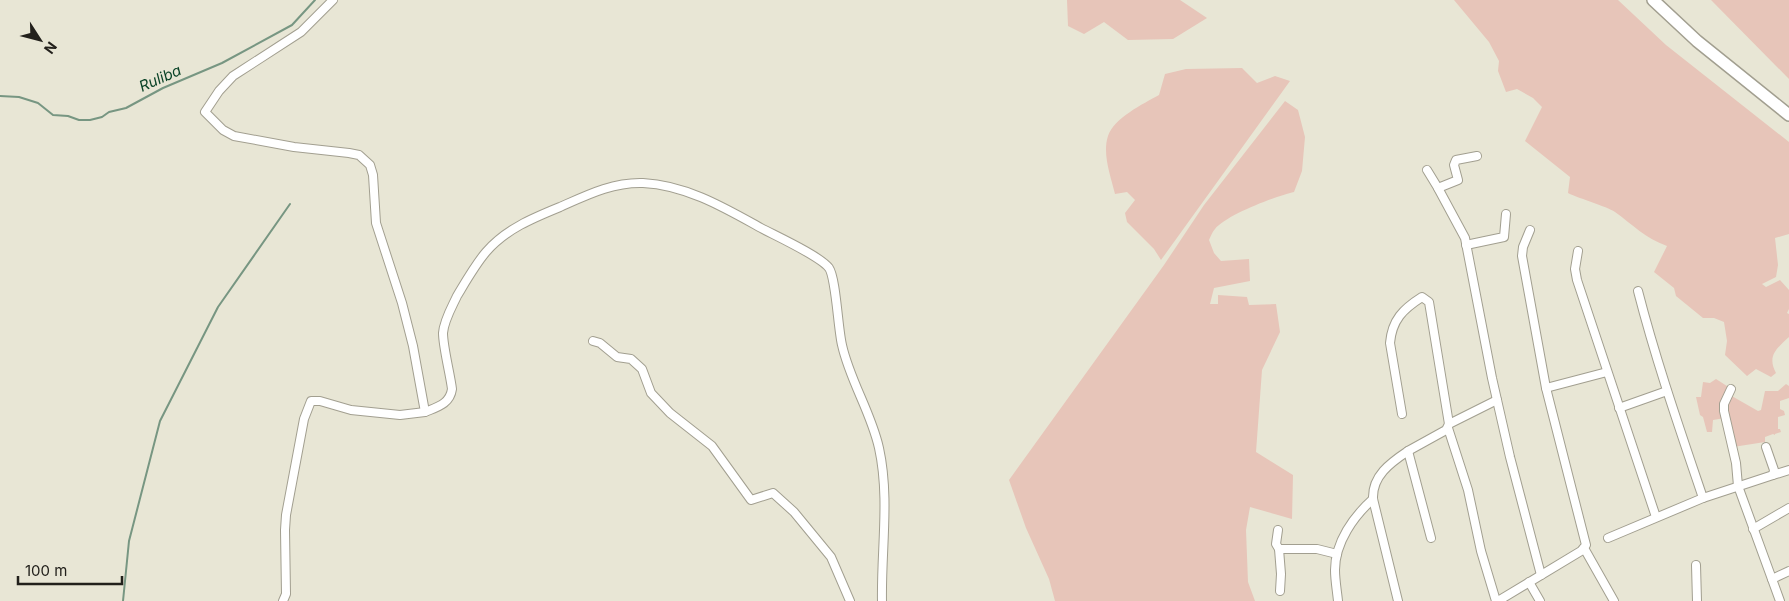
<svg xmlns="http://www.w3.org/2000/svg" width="1789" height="601" viewBox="0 0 1789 601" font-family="Inter,sans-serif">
	<rect width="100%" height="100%" fill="#e8e6d5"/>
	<g fill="#e7c5b9">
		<polygon points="1067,0 1180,0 1207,18 1173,39 1128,40 1104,22 1084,34 1068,26"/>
		<path d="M 1454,0 L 1618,0 L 1666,45 L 1789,142 L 1789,234 L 1775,238 L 1778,265 L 1776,277 L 1762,284 L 1766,287 L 1780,280 L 1789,290 L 1789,309 L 1787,313 L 1789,314 L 1789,337 C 1776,349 1767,356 1776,373 L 1771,377 L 1756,369 L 1747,376 L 1725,355 L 1727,341 L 1724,322 L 1714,318 L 1703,318 L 1676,296 L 1674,288 L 1654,272 L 1667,246 C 1645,238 1633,225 1615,212 C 1606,206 1580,199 1568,193 L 1570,177 L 1525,141 L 1542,107 L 1533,98 L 1517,89 L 1506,92 L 1498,71 L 1499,61 L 1489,42 Z"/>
		<polygon points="1711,0 1789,0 1789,79"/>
		<path d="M 1242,68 L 1257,83 L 1275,76 L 1290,81 L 1161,260 L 1154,249 L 1127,222 L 1125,213 L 1135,200 L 1127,192 L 1115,194 C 1111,177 1102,154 1108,136 C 1114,118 1143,104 1159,95 L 1165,74 L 1186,69 Z"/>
		<path d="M 1285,101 L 1298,110 L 1305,137 L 1302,171 L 1294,192 C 1276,196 1226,215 1215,229 C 1212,232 1211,236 1209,240 L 1214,253 L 1221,261 L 1249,259 L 1250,281 L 1214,288 L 1210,304 L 1218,304 L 1218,295 L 1247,297 L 1249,305 L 1276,304 L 1280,332 L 1262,370 L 1256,452 L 1293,475 L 1292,519 L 1250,507 L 1246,530 L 1248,582 L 1255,601 L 1055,601 L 1049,579 L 1026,528 L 1009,480 L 1164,265 L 1204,205 Z"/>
		<polygon points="1716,379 1730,388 1725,418 1713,420 1712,432 1707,432 1703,417 1700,415 1696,397 1701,397 1703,382 1710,383"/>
		<polygon points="1786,384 1789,386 1789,398 1780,401 1780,409 1784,411 1785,415 1778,417 1778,429 1780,429 1781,432 1775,434 1775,435 1773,434 1765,437 1765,442 1733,447 1725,411 1730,395 1758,411 1761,410 1765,391 1778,391"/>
	</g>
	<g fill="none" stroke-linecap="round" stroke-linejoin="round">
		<g stroke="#779682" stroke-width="2">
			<polyline points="0,96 19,97 38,103 53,115 68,116 79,120 90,120 102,117 109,112 126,108 163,88 222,63 292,25 315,0"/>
			<polyline points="123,601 129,541 160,421 218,307 290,204"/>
		</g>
		<defs>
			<g id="street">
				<path d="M 333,0 L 301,32 L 233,76 L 219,91 L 205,112 L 223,130 L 234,136 L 294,147 L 349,153 L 359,155 L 370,165 L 373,175 L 376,223 L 402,303 L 413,346 L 425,412 C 437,407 450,404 452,389 C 450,373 443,347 443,333 C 444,320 452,307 457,296 C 466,281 475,265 486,252 C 506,229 533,218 560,207 C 587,195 613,182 643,183 C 686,185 725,208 761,228 C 776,236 820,256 829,268 C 836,278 838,329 842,345 C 850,381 871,412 879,448 C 890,498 881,550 882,601"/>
				<polyline points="1427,170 1438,188 1465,238 1492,378 1510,457 1541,575"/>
				<polyline points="1438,188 1458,180 1454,165 1456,160 1477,156"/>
				<polyline points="1466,245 1504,237 1506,214"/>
				<polyline points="1578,251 1575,269 1577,280 1656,517"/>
				<path d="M 1638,291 C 1656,361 1680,430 1703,498"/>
				<polyline points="593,341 600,343 617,357 631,359 642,369 651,393 670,413 712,446 751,500 773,493 794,512 831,557 850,601"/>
				<polyline points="1546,388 1607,372"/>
				<polyline points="1731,389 1724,404 1724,411 1736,463 1738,486 1780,601"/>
				<polyline points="1619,408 1667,391"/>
				<path d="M 1402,414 L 1390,343 C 1392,320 1403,309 1422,297 L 1429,302 L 1449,424 L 1446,430 L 1408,451"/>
				<polyline points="1449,424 1497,400"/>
				<polyline points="1448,428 1468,490 1481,551 1496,601"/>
				<polyline points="1773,475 1789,470"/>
				<polyline points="1753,529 1789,508"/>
				<polyline points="1278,530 1276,544 1279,549"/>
				<polyline points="1608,538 1703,498 1773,475 1774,470 1766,447"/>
				<polyline points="1584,548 1614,601"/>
				<polyline points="1696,565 1697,601"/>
				<polyline points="1772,579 1789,571"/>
				<polyline points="1529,582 1540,601"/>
				<polyline points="1280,591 1281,574 1279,549 1317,549 1337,554"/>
				<polyline points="283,601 286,594 285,530 286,515 304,419 311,401 320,401 351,410 400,415 425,412"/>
				<path d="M 1338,601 C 1337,591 1335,580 1335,570 C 1335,542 1354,516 1373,499"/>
				<path d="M 1398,601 L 1373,499 C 1372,476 1390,463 1408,451 L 1431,538"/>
				<polyline points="1498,601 1581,551 1586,545 1546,388 1522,256 1523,247 1530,230"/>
			</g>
			<polyline id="secondary" points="1653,0 1697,41 1789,115"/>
		</defs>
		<use href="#street" stroke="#a29f90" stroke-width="10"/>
		<use href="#secondary" stroke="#a29f90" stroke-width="14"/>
		<use href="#street" stroke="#fff" stroke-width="8"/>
		<use href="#secondary" stroke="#fff" stroke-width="11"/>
	</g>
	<g text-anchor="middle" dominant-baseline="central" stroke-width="5" stroke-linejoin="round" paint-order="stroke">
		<g font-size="15" font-style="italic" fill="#0a4327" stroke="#e8e6d5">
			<text transform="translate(160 78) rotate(-24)">Ruliba</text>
		</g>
	</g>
	<g transform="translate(40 40) rotate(126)" stroke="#e8e6d5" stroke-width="4" paint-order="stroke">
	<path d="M0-4L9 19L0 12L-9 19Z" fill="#22201b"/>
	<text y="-8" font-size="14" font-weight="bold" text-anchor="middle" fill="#22201b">N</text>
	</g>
	<path d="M18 576v8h104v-8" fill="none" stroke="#22201b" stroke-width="2.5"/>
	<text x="25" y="576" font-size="15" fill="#22201b" stroke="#e8e6d5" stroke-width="4" paint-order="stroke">100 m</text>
</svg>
